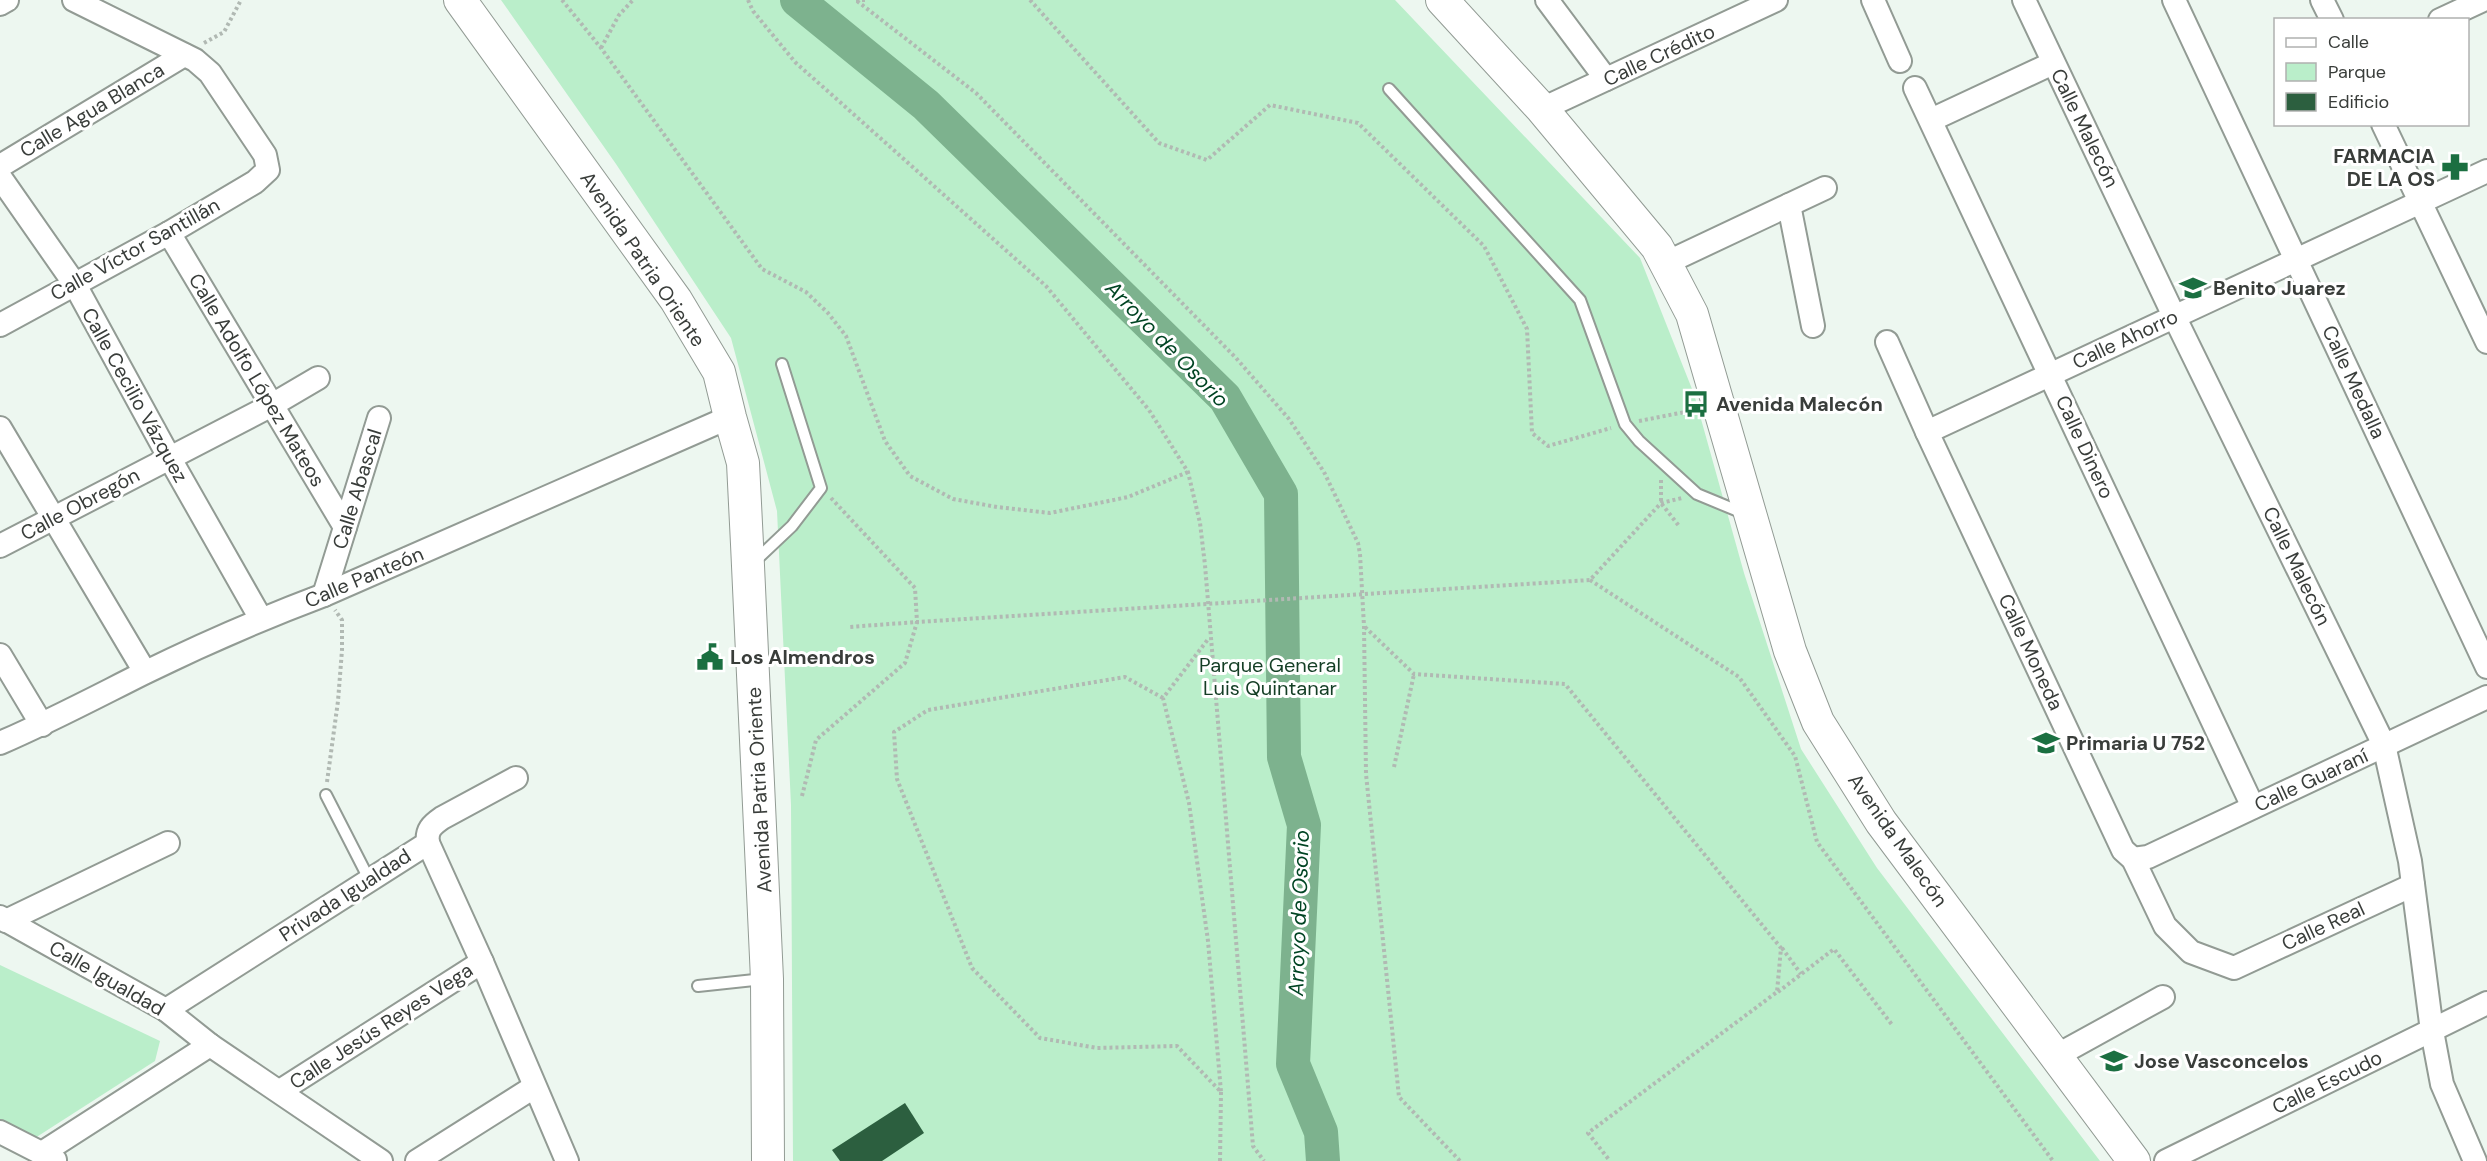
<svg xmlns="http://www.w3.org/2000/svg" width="2487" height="1161" viewBox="0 0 2487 1161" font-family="'DM Sans',sans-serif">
	<rect width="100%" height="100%" fill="#edf7f0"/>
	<g fill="#baeeca">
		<polygon points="501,0 1395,0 1640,258 1694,394 1744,573 1801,749 1877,868 2100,1161 793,1161 791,805 777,511 731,338 616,164"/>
		<polygon points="0,965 160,1041 155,1061 35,1138 0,1119"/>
	</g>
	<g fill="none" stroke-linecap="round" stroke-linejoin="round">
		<polyline stroke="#7db28e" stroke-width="34" points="797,0 926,105 1225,398 1281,494 1284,757 1304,825 1293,1064 1321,1132 1323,1161"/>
	</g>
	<polygon fill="#2c5f3f" points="905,1103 924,1133 882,1161 840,1161 832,1150"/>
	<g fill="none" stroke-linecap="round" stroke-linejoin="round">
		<defs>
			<g id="lane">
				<polyline points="1389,89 1580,300 1625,424 1639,441 1697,494 1743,513"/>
				<polyline points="754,562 792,526 821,488 782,364"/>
				<polyline points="326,795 369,879"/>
				<polyline points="698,986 764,979"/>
			</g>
			<g id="street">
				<polyline points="1547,0 1606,79"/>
				<polyline points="1873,0 1900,61"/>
				<polyline points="2024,0 2174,316 2384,745 2410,861 2432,1031 2442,1084 2475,1161"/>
				<polyline points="2174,0 2487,667"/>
				<polyline points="2322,0 2332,20"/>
				<polyline points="0,4 7,0"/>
				<polyline points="2440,20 2483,0"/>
				<polyline points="1915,88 2253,807"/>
				<polyline points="1542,109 1776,0"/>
				<polyline points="1931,120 2053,63"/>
				<polyline points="2383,124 2487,342"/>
				<polyline points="0,166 184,55"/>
				<polyline points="0,177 74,283 169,457 261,619"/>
				<polyline points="1789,205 1813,326"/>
				<polyline points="169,233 345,527"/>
				<polyline points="1666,263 1825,188"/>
				<polyline points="0,325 169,233 255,182 268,170 265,155 210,73 195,60 74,0"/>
				<polyline points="1887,342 1927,432 2123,850 2133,859 2165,926 2191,952 2234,968 2413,885"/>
				<polyline points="0,428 145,672"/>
				<polyline points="1927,432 2487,171"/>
				<polyline points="0,546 272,405 318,378"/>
				<polyline points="324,595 379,418"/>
				<polyline points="0,655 42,725"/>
				<path d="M 0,743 C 49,722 96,697 144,673 C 203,644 263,618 324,595 L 730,417"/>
				<polyline points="428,843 482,962 567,1161"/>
				<polyline points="2133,859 2148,857 2487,697"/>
				<polyline points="0,917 166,1010 210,1045 381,1161"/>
				<polyline points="6,921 168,843"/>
				<path d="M 166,1010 L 428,843 C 426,830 432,825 442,818 L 516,778"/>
				<polyline points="2056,1056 2163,997"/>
				<polyline points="280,1091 482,962"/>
				<polyline points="0,1132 55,1160"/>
				<polyline points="42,1153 210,1045"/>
				<polyline points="417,1161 534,1087"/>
				<polyline points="2166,1161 2487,1003"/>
			</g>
			<g id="secondary">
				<polyline points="460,0 676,300 719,372 730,417 743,463 747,544 767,979 768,1161"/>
				<polyline points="1442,0 1542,109 1657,247 1692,314 1790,651 1818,722 1881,822 2134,1161"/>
			</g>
		</defs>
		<use href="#lane" stroke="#929b94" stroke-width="14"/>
		<use href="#street" stroke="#929b94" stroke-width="26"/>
		<use href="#secondary" stroke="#929b94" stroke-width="34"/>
		<g stroke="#b1b9b3" stroke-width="4" stroke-dasharray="3 3" stroke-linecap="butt">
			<polyline points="562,0 601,48 762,269 806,292 828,313 846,336 885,441 910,476 953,499 997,507 1050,513 1128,497 1188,472"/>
			<polyline points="748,0 753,11 795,62 1046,286 1149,410 1188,472 1200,523 1205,565 1253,1146 1264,1161"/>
			<polyline points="856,0 868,0"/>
			<polyline points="1030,0 1159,143 1207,160 1270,105 1358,123 1484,246 1527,329 1532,433 1548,446 1611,428"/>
			<polyline points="857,1 976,93 1236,358 1289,419 1324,472 1358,543 1360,554 1364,626 1366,774 1399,1097 1460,1161"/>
			<polyline points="204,43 224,32 241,0"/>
			<polyline points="601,48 619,15 633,0"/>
			<polyline points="1639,421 1690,411"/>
			<polyline points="1661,480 1661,503 1679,526"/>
			<polyline points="831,498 915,588 917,622 1590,580 1661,503 1682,498"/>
			<polyline points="1590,580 1739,677 1795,756 1817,842 2053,1161"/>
			<polyline points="1365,627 1414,674 1565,684 1781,948 1777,992 1588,1133 1610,1161"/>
			<polyline points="1163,698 1125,677 928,710 894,732 897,779 972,968 1040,1038 1097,1048 1177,1046 1221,1092 1208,941 1189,803 1163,698 1209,638"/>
			<polyline points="1394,767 1414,674"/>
			<polyline points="327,782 338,701 342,650 342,620 335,610"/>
			<polyline points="802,796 816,740 905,663 917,622 849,627"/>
			<polyline points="1782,948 1801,974"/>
			<polyline points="1778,992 1834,949 1893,1026"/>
			<polyline points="1220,1161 1221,1092"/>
		</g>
		<use href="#lane" stroke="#fff" stroke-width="10"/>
		<use href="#street" stroke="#fff" stroke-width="22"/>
		<use href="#secondary" stroke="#fff" stroke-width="32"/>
	</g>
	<defs>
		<symbol id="pharmacy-bare" viewBox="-9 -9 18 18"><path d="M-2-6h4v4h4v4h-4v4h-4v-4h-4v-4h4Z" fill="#1b6f41" stroke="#fff" stroke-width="2.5" paint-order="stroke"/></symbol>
		<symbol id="school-bare" viewBox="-9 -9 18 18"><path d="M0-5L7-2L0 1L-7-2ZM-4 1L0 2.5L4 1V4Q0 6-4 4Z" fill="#1b6f41" stroke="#fff" stroke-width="2.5" paint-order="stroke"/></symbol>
		<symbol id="bus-bare" viewBox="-9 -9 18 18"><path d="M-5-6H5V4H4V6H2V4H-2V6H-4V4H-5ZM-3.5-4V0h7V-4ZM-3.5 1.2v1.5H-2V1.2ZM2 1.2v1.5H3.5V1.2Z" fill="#1b6f41" stroke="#fff" stroke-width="2.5" paint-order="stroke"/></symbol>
		<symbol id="civic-bare" viewBox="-9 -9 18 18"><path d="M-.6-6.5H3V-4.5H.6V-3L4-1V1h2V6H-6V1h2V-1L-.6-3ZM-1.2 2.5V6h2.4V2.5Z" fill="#1b6f41" stroke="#fff" stroke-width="2.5" paint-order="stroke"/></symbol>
	</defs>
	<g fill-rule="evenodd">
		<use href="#pharmacy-bare" x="2436" y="148" width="38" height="38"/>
		<use href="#school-bare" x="2174" y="269" width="38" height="38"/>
		<use href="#bus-bare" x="1677" y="385" width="38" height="38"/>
		<use href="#civic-bare" x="691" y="638" width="38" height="38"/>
		<use href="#school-bare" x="2027" y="724" width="38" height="38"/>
		<use href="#school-bare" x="2095" y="1042" width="38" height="38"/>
	</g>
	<g text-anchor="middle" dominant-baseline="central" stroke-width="6" stroke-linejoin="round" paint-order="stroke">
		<g font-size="20" fill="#393d3a" stroke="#fff">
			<text transform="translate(1659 55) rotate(-25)">Calle Crédito</text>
			<text transform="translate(92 110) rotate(-31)">Calle Agua Blanca</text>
			<text transform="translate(2085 128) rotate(64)">Calle Malecón</text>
			<text transform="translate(135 249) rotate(-29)">Calle Víctor Santillán</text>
			<text transform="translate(643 259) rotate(56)">Avenida Patria Oriente</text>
			<text transform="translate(2125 339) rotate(-25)">Calle Ahorro</text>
			<text transform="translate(257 380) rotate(59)">Calle Adolfo López Mateos</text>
			<text transform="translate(2354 382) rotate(65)">Calle Medalla</text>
			<text transform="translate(135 395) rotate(61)">Calle Cecilio Vázquez</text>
			<text transform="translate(2085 447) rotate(65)">Calle Dinero</text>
			<text transform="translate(357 489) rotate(-73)">Calle Abascal</text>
			<text transform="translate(80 504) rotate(-28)">Calle Obregón</text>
			<text transform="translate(2297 566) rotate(64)">Calle Malecón</text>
			<text transform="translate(364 577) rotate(-23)">Calle Panteón</text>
			<text transform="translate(2031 652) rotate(65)">Calle Moneda</text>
			<text transform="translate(2311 780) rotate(-25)">Calle Guaraní</text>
			<text transform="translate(759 790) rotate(-93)">Avenida Patria Oriente</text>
			<text transform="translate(1898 840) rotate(55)">Avenida Malecón</text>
			<text transform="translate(345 895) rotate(-33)">Privada Igualdad</text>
			<text transform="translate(2323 926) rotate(-25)">Calle Real</text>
			<text transform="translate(107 978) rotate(30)">Calle Igualdad</text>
			<text transform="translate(381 1026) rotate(-33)">Calle Jesús Reyes Vega</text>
			<text transform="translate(2327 1082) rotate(-26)">Calle Escudo</text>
		</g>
		<g font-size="20" font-weight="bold" fill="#393d3a" stroke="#fff" text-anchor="start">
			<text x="2435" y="156" text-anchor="end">FARMACIA<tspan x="2435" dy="23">DE LA OS</tspan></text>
			<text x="2213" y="288">Benito Juarez</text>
			<text x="1716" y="404">Avenida Malecón</text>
			<text x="730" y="657">Los Almendros</text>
			<text x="2066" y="743">Primaria U 752</text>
			<text x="2134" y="1061">Jose Vasconcelos</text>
		</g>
		<g font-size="20" fill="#143e25" stroke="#fff">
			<text x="1270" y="665">Parque General<tspan x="1270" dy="23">Luis Quintanar</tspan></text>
		</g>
		<g font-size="21" font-style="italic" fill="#004423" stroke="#fff">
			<text transform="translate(1167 344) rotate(46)">Arroyo de Osorio</text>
			<text transform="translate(1299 913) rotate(-88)">Arroyo de Osorio</text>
		</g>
	</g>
	<rect x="2274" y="18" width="195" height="108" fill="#ffffff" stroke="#b0b1b0" stroke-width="1.5"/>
	<rect x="2286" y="38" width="30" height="9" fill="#ffffff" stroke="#b0b1b0" stroke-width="1.5"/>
	<text x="2328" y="48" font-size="18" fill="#393d3a">Calle</text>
	<rect x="2286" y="63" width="30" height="18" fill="#baeeca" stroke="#b0b1b0" stroke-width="1.5"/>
	<text x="2328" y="78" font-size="18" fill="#393d3a">Parque</text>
	<rect x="2286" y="93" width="30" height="18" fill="#2c5f3f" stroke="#b0b1b0" stroke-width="1.5"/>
	<text x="2328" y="108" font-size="18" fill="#393d3a">Edificio</text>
</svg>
